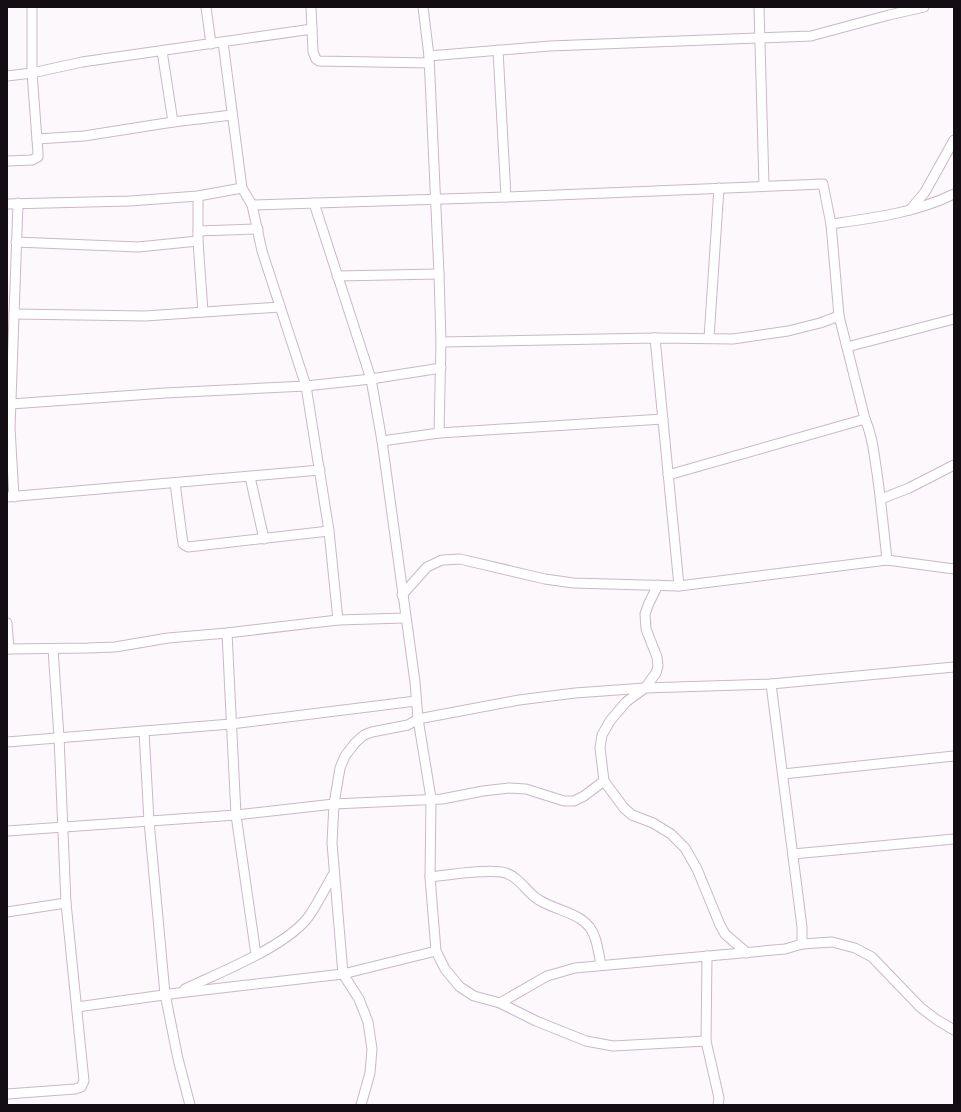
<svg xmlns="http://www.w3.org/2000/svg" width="961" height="1112" viewBox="0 0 961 1112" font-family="Georgia,serif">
	<rect width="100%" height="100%" fill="#fdf8fc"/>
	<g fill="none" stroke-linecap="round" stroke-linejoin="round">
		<defs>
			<g id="minor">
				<polyline points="206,7 211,44"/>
				<polyline points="311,7 313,52 316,59 319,61 429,63"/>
				<polyline points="423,7 429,56 439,274 441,342 439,433"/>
				<polyline points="759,7 764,186"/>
				<polyline points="223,42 242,188 252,205 262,251 306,386 329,531 338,620"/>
				<polyline points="498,50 506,197"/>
				<polyline points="162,51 173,122"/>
				<polyline points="429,56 550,46 811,36 889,15 924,7"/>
				<polyline points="7,76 32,73 82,62 312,29"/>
				<polyline points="37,139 84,136 173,122 232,115"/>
				<polyline points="7,161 32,160 38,157 38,153 32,73 32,7"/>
				<polyline points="198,196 198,241 203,312"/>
				<polyline points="314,203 371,379 382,441 415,682 418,719 431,798 430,877 436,951 445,969 460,987 474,996 500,1003 536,1021 586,1041 613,1046 706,1041"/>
				<polyline points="7,204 130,201 198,196 242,188"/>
				<path d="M 252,205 L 506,197 L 823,184 L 831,224 L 839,316 L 865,419 C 873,437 874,455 877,473 C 881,502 884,531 887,560"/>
				<polyline points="910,210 925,192 954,140"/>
				<path d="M 831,224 C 873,218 915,213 954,194"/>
				<polyline points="198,231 258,229"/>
				<polyline points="16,242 138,247 198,241"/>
				<polyline points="337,276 439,274"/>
				<polyline points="14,314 145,316 280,307"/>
				<polyline points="655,338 679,586"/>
				<polyline points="709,338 719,188"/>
				<polyline points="441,342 655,338 733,339 788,331 820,323 839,316"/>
				<polyline points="847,347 954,319"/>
				<polyline points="11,404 165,393 306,386 371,379 441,368"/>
				<polyline points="382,441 439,433 663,419"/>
				<polyline points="668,475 865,419"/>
				<polyline points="250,477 264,539"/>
				<polyline points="175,483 183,544 188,547 329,531"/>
				<polyline points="7,497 320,470"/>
				<polyline points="14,497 10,428 18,203"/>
				<polyline points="881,499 909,488 954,465"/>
				<polyline points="658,585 649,603 645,614 646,629 657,657 658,666 656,673 645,688 626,702 610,721 602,735 600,748 604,781 624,808 632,815 653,823 671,834 685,848 697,869 720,925 725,934 747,953"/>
				<polyline points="402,595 427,567 442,560 460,559 545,579 573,583 679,586 887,560 954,569"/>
				<polyline points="7,623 9,649"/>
				<polyline points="227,633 236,815 256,955"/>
				<polyline points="7,649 88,648 115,647 168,638 227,633 338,620 405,618"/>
				<polyline points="771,684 802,927 802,944"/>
				<polyline points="144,731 149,821 165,994 178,1059 190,1105"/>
				<polyline points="7,742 231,724 416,701"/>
				<polyline points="783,774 954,756"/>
				<polyline points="7,831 236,815 334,804 442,799 483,791 509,788 526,789 564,801 574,801 584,796 604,781"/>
				<polyline points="793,854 954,839"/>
				<path d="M 430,877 C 448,875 490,868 506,873 C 520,878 527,893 539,900 C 558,912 588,913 595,938 C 598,946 599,956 601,965"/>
				<polyline points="7,912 66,903"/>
				<polyline points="707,956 706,1041 719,1098 718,1105"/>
				<path d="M 185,989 C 218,973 288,946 309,916 C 318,903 326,887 334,873"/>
				<polyline points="500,1003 547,976 575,968 785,949 802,944 832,942 855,948 872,957 920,1007 937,1020 954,1030"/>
				<polyline points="77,1007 178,993 343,974 436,951"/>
				<polyline points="7,1094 75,1089 81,1087 84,1081 66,903 59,737 53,649"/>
				<polyline points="361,1105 370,1073 372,1049 368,1022 359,999 343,974 332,843 334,804 340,768 345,756 355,743 364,735 372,732 408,725 418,719 519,700 575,693 645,688 771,684 954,667"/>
			</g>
		</defs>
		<use href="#minor" stroke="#cdb6cb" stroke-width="11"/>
		<use href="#minor" stroke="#fff" stroke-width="9"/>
	</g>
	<rect width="961" height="1112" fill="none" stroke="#140c13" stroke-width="16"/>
</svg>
